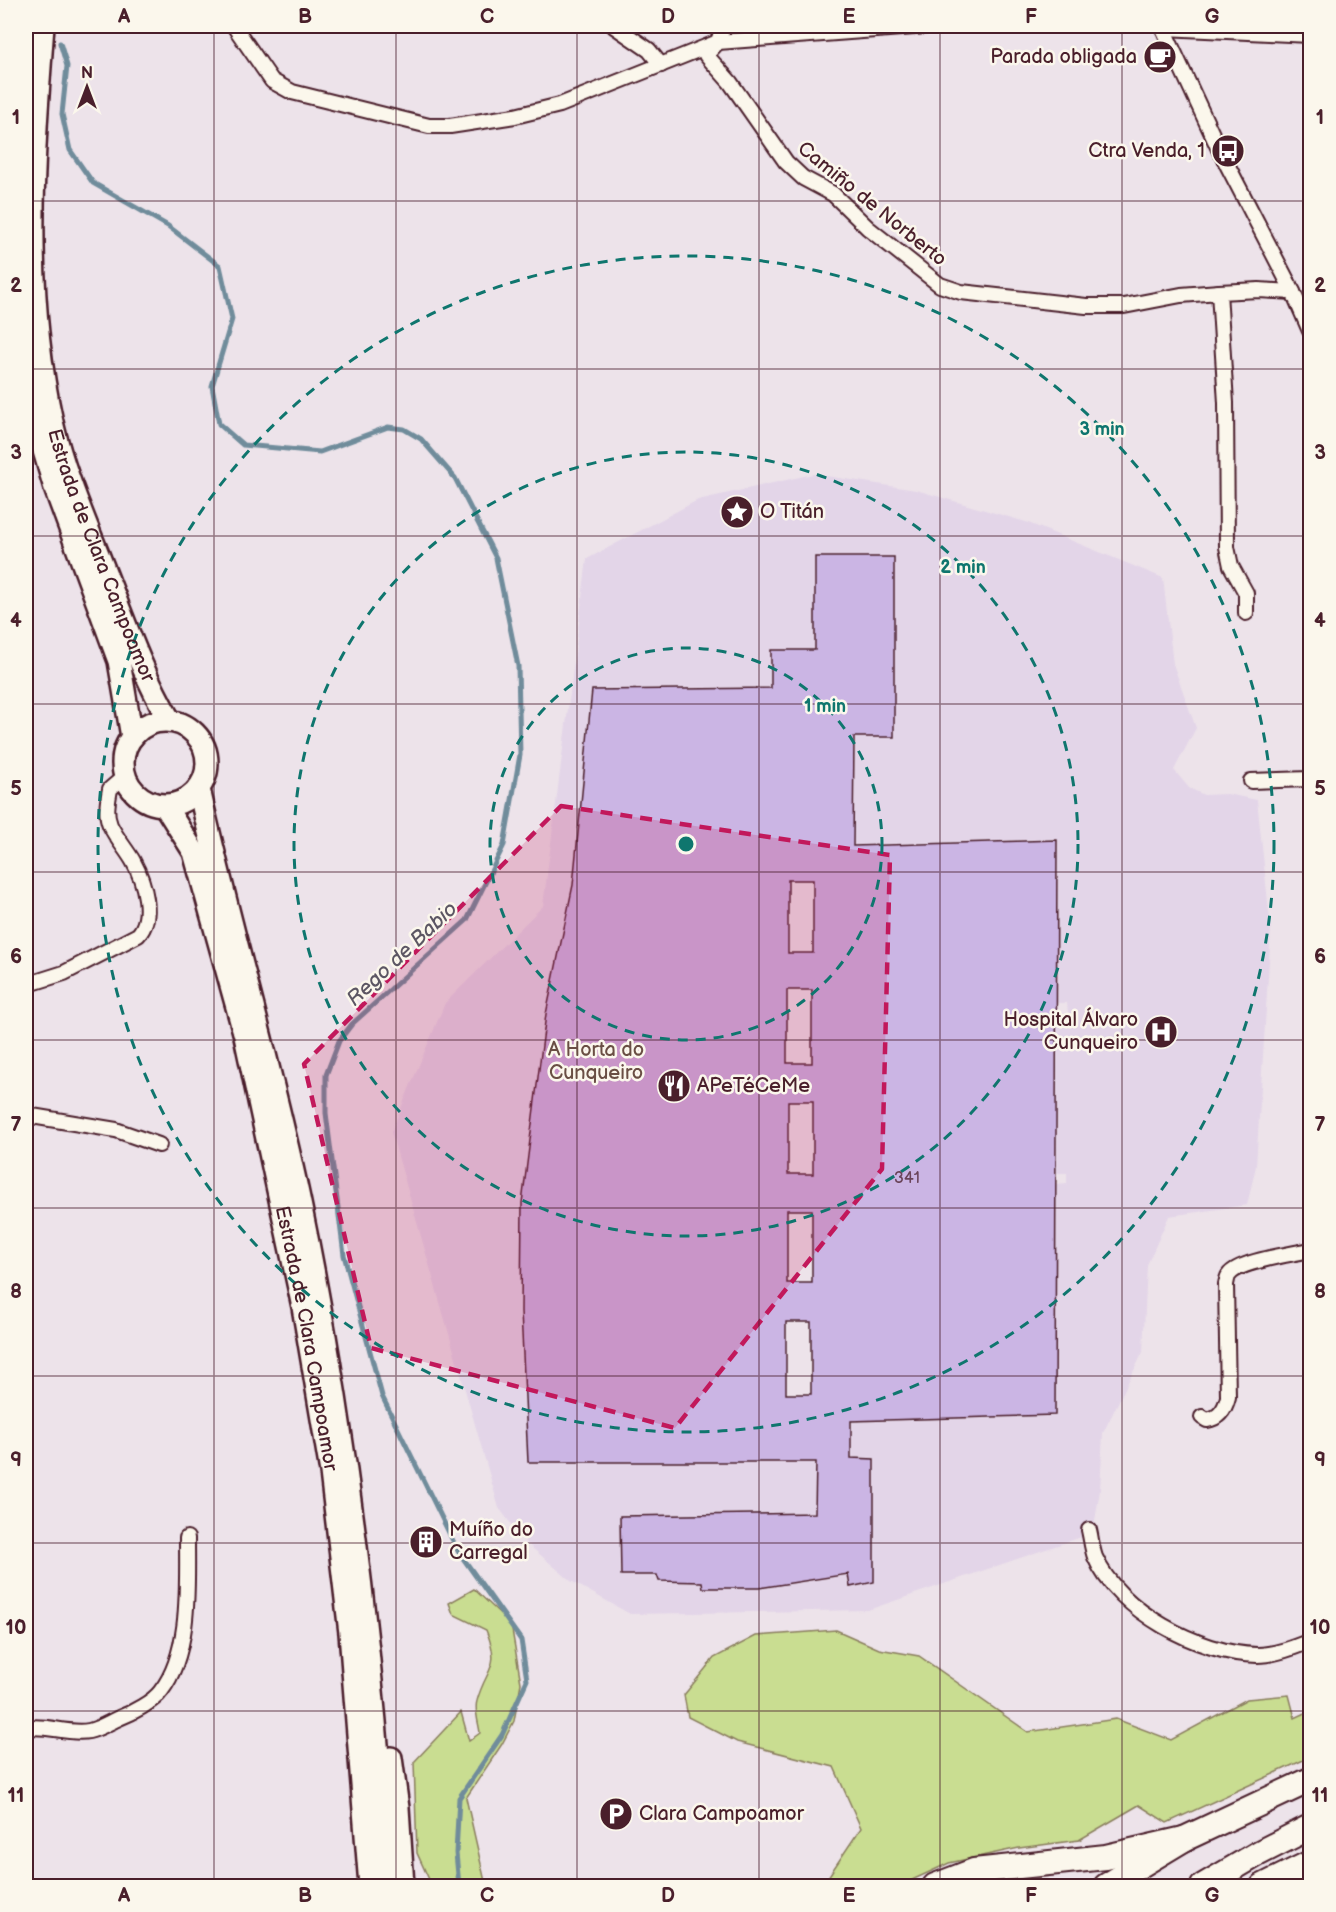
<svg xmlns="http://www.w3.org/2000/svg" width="1336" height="1912" viewBox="0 0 1336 1912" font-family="'Balsamiq Sans',sans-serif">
	<rect width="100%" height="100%" fill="#ede3ea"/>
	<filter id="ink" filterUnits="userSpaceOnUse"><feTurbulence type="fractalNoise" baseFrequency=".0167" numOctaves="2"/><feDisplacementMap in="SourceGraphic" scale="12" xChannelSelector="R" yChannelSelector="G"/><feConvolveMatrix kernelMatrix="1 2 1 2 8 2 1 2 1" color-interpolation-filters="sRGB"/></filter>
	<g filter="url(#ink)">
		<path fill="#e3d5e8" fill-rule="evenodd" d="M 813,474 L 916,490 L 1026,522 L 1163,578 L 1173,664 L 1196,728 L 1174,770 L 1189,788 L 1204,795 L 1227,794 L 1257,800 L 1271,930 L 1256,1166 L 1247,1205 L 1169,1216 L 1147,1265 L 1143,1352 L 1103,1433 L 1100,1490 L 1093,1533 L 868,1610 L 630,1614 L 571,1581 L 524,1541 L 499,1508 L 391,1132 L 445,1003 L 543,906 L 587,559 L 698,500 ZM 815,557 L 894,558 L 894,737 L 854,737 L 853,852 L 868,845 L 1057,840 L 1056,1003 L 1067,1003 L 1068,1013 L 1057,1014 L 1056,1173 L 1067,1173 L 1067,1183 L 1056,1184 L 1056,1341 L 981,1342 L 1054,1415 L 867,1421 L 852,1401 L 851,1458 L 874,1459 L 874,1582 L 848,1574 L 759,1588 L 703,1588 L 702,1582 L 657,1575 L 621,1575 L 620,1516 L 815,1513 L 816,1462 L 528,1462 L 521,1311 L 522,1203 L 546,1014 L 573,885 L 592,690 L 771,688 L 771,650 L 815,650 Z"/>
		<g fill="#c9dd91" stroke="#8a7e5e" stroke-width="1.5">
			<path d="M 474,1589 L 511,1624 L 521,1683 L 514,1721 L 502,1744 L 466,1798 L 486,1886 L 432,1886 L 417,1853 L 414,1762 L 461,1712 L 469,1741 L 480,1733 C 479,1724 474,1710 477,1701 C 486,1667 502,1669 486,1630 L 453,1614 L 449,1603 Z"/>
			<polygon points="836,1630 879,1649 919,1656 1028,1732 1116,1719 1171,1740 1247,1699 1289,1695 1295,1718 1310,1711 1310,1757 1167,1823 1139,1805 1079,1840 1019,1848 949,1863 899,1886 822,1886 861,1828 834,1767 737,1742 688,1717 684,1695 714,1658 756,1636"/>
		</g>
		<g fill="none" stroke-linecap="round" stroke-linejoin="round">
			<polyline stroke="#6f8c9b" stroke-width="5" points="60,43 67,66 62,114 70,150 93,183 168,226 220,266 232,319 212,386 219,424 243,445 320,452 388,427 404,429 421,439 455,478 496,558 518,666 520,755 504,845 467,920 352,1024 339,1041 326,1075 326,1113 344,1255 382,1396 458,1551 521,1640 527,1680 502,1735 459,1798 456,1853 459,1886"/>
		</g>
		<path fill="#cbb5e4" stroke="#4a1f2b" stroke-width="1.5" fill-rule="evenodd" d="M 815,557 L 894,557 L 894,737 L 854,737 L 853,846 L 1057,840 L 1055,1415 L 851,1421 L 851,1458 L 874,1459 L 874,1582 L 850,1587 L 848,1574 L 759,1588 L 703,1588 L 702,1582 L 659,1581 L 657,1575 L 621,1575 L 620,1516 L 815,1513 L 816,1462 L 528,1462 L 521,1311 L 522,1203 L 546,1014 L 573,885 L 592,690 L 771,688 L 771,650 L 815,650 ZM 788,880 L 813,880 L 813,953 L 788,953 ZM 787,990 L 812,990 L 812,1063 L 787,1063 ZM 788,1101 L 813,1101 L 813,1174 L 788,1174 ZM 787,1210 L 812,1210 L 812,1283 L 787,1283 ZM 786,1322 L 811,1322 L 811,1394 L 786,1394 Z"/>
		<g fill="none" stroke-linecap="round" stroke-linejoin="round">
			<defs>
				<g id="street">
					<polyline points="234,26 272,81 292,92 429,126 450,126 515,116 560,105 718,42 928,26"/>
					<polyline points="614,26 649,50 661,65"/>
					<polyline points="723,26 718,42 706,55 730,82 786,162 803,178 833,194 868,228 940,285 961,292 1086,306 1124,306 1181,295 1219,292 1259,290 1293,292"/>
					<polyline points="1162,26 1218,147 1293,292 1310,331"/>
					<polyline points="1219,292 1226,403 1227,547 1231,566 1246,593 1246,613"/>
					<polyline points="1251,781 1310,779"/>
					<path d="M 26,985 L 64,973 L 138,935 C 155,917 144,881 133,861 C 126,849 116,838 110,825 C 105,813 108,801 110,789 L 125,776"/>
					<polyline points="26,1115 116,1130 159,1145"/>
					<path d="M 1202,1417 L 1207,1420 C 1220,1418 1225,1409 1228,1397 L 1226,1284 C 1227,1281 1227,1277 1229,1275 C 1238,1261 1294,1254 1310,1250"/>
					<path d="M 1089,1530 C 1091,1538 1092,1549 1095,1557 C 1118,1611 1200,1654 1257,1655 C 1275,1655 1295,1647 1310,1641"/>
					<path d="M 26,1728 C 47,1724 67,1735 89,1731 C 99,1729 110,1722 119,1718 C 132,1713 153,1702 161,1691 C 191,1652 187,1585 187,1538"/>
				</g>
				<polyline id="secondary" points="1164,26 1310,33"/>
				<g id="primary">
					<path id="s1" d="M 43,26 C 33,159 23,291 52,422 C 64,474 86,523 105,572 C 125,623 142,673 170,721"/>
					<polyline points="26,34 26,26"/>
					<polyline points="26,375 37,427 55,488 119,661 132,737"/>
					<circle cx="165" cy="763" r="42"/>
					<path d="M 199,789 C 230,929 272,1067 301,1208 C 347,1432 373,1659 388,1886"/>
					<path id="s2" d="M 165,806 L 194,852 L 245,1036 L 303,1307 L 331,1472 L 350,1633 L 370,1886"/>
					<polyline points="391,1758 398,1808 403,1886"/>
				</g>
				<g id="highway">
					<polyline points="935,1886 974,1871 1106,1857 1184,1839"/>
					<polyline points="1106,1886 1184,1839 1310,1780"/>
					<polyline points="1203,1886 1259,1853 1310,1827"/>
					<polyline points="1263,1886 1310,1863"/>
				</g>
			</defs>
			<use href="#street" stroke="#4a1f2b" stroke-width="18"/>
			<use href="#secondary" stroke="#4a1f2b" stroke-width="22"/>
			<use href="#primary" stroke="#4a1f2b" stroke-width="26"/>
			<use href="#highway" stroke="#4a1f2b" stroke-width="28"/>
			<use href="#street" stroke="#fbf7ec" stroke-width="14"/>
			<use href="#secondary" stroke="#fbf7ec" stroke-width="18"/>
			<use href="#primary" stroke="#fbf7ec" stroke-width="21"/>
			<use href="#highway" stroke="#fbf7ec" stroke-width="24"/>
		</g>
	</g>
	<path fill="#c2185b" fill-opacity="0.2" stroke="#c2185b" stroke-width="4.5" stroke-dasharray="12 8" stroke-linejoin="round" d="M 561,806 L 890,855 L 882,1169 L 675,1428 L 371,1348 L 304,1064 Z"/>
	<path fill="none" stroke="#4a1f2b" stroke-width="1.5" stroke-opacity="0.55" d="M 214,26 L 214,1886M 396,26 L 396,1886M 577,26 L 577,1886M 759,26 L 759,1886M 940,26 L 940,1886M 1122,26 L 1122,1886M 26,201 L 1310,201M 26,369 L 1310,369M 26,536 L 1310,536M 26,704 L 1310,704M 26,872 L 1310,872M 26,1040 L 1310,1040M 26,1208 L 1310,1208M 26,1376 L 1310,1376M 26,1543 L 1310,1543M 26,1711 L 1310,1711"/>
	<g fill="none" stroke="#0f766e" stroke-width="3" stroke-dasharray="10 8">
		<circle cx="686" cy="844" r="196"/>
		<circle cx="686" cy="844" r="392"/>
		<circle cx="686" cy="844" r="588"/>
	</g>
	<defs>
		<symbol id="cafe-disc" viewBox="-11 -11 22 22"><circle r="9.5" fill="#4a1f2b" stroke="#fbf7ec"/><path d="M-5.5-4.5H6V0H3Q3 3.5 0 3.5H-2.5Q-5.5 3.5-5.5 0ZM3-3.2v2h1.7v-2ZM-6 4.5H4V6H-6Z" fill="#fff"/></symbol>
		<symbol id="bus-disc" viewBox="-11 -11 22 22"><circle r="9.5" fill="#4a1f2b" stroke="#fbf7ec"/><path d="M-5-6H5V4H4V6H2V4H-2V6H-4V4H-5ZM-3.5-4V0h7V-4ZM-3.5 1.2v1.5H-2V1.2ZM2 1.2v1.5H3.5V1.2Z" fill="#fff"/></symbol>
		<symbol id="sight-disc" viewBox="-11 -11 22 22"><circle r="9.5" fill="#4a1f2b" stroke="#fbf7ec"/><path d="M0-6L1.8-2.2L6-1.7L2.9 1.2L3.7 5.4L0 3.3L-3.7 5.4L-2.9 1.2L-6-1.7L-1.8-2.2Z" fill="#fff"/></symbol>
		<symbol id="hospital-disc" viewBox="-11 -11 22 22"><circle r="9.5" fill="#4a1f2b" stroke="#fbf7ec"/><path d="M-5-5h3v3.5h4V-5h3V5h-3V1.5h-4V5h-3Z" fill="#fff"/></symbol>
		<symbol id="restaurant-disc" viewBox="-11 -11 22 22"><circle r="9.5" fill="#4a1f2b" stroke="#fbf7ec"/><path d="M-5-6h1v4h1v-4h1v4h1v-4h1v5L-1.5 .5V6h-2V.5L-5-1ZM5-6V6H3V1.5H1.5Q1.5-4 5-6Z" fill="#fff"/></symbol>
		<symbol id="building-disc" viewBox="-11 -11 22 22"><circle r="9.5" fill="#4a1f2b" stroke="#fbf7ec"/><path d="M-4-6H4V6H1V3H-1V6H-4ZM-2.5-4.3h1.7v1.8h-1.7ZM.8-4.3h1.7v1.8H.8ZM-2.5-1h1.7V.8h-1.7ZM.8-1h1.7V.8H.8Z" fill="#fff"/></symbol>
		<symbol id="parking-disc" viewBox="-11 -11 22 22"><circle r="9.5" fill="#4a1f2b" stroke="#fbf7ec"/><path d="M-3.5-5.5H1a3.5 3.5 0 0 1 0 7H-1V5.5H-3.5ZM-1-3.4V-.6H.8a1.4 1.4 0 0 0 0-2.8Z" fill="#fff"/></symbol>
	</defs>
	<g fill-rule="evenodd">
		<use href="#cafe-disc" x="1141" y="38" width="38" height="38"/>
		<use href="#bus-disc" x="1209" y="132" width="38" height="38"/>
		<use href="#sight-disc" x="718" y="493" width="38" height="38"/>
		<use href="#hospital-disc" x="1142" y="1013" width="38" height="38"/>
		<use href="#restaurant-disc" x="655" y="1067" width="38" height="38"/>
		<use href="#building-disc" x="407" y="1523" width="38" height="38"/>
		<use href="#parking-disc" x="597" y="1795" width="38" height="38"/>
	</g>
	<g text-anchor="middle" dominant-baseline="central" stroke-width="5" stroke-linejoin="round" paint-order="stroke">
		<g font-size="16" fill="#6a4459">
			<text x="907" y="1178">341</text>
		</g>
		<g font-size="20" fill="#4a1f2b" stroke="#fbf7ec" text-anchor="start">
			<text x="1137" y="57" text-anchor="end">Parada obligada</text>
			<text x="1205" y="151" text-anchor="end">Ctra Venda, 1</text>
			<text x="760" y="512">O Titán</text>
			<text x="1138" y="1020" text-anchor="end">Hospital Álvaro<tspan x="1138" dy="23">Cunqueiro</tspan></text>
			<text x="697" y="1086">APeTéCeMe</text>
			<text x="449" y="1530">Muíño do<tspan x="449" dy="23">Carregal</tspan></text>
			<text x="639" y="1814">Clara Campoamor</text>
		</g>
		<g font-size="20" fill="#4a1f2b" stroke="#fbf7ec">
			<text transform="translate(872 204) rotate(39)">Camiño de Norberto</text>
			<text stroke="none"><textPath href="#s1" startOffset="540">Estrada de Clara Campoamor</textPath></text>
			<text stroke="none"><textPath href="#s2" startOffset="554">Estrada de Clara Campoamor</textPath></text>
		</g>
		<g font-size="20" fill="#6a4e44" stroke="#fbf7ec">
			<text x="596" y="1050">A Horta do<tspan x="596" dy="23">Cunqueiro</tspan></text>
		</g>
		<g font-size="21" font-style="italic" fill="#5c5663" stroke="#fbf7ec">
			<text transform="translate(402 954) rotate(-43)">Rego de Babio</text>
		</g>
	</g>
	<circle cx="686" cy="844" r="9" fill="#0f766e" stroke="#fbf7ec" stroke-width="3"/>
	<g font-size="18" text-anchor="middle" font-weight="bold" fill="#0f766e" stroke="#fbf7ec" stroke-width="5" stroke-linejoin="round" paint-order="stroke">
		<text x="1102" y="435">3 min</text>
		<text x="963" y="573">2 min</text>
		<text x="825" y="712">1 min</text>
	</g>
	<rect width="1336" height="1912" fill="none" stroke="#fbf7ec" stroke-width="66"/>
	<g transform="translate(87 87)" stroke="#fbf7ec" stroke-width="4.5" paint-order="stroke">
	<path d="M0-4.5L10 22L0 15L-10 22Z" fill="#4a1f2b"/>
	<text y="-9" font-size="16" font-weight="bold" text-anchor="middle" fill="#4a1f2b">N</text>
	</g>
	<rect x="33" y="33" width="1270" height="1846" fill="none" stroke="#4a1f2b" stroke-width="2"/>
	<g font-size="20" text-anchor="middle" font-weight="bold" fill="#4a1f2b">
		<text x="124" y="23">A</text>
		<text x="305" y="23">B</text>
		<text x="487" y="23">C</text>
		<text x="668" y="23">D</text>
		<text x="849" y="23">E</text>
		<text x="1031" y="23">F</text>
		<text x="1212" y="23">G</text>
		<text x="16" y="124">1</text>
		<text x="1320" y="124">1</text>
		<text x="16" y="292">2</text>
		<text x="1320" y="292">2</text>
		<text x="16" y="459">3</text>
		<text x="1320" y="459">3</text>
		<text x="16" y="627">4</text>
		<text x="1320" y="627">4</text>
		<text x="16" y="795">5</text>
		<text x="1320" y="795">5</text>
		<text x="16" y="963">6</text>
		<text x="1320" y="963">6</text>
		<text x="16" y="1131">7</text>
		<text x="1320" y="1131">7</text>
		<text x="16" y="1298">8</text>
		<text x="1320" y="1298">8</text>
		<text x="16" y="1466">9</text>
		<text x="1320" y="1466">9</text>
		<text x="16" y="1634">10</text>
		<text x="1320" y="1634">10</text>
		<text x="16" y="1802">11</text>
		<text x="1320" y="1802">11</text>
		<text x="124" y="1902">A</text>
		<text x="305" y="1902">B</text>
		<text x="487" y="1902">C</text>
		<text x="668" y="1902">D</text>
		<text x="849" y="1902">E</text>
		<text x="1031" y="1902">F</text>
		<text x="1212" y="1902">G</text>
	</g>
</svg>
